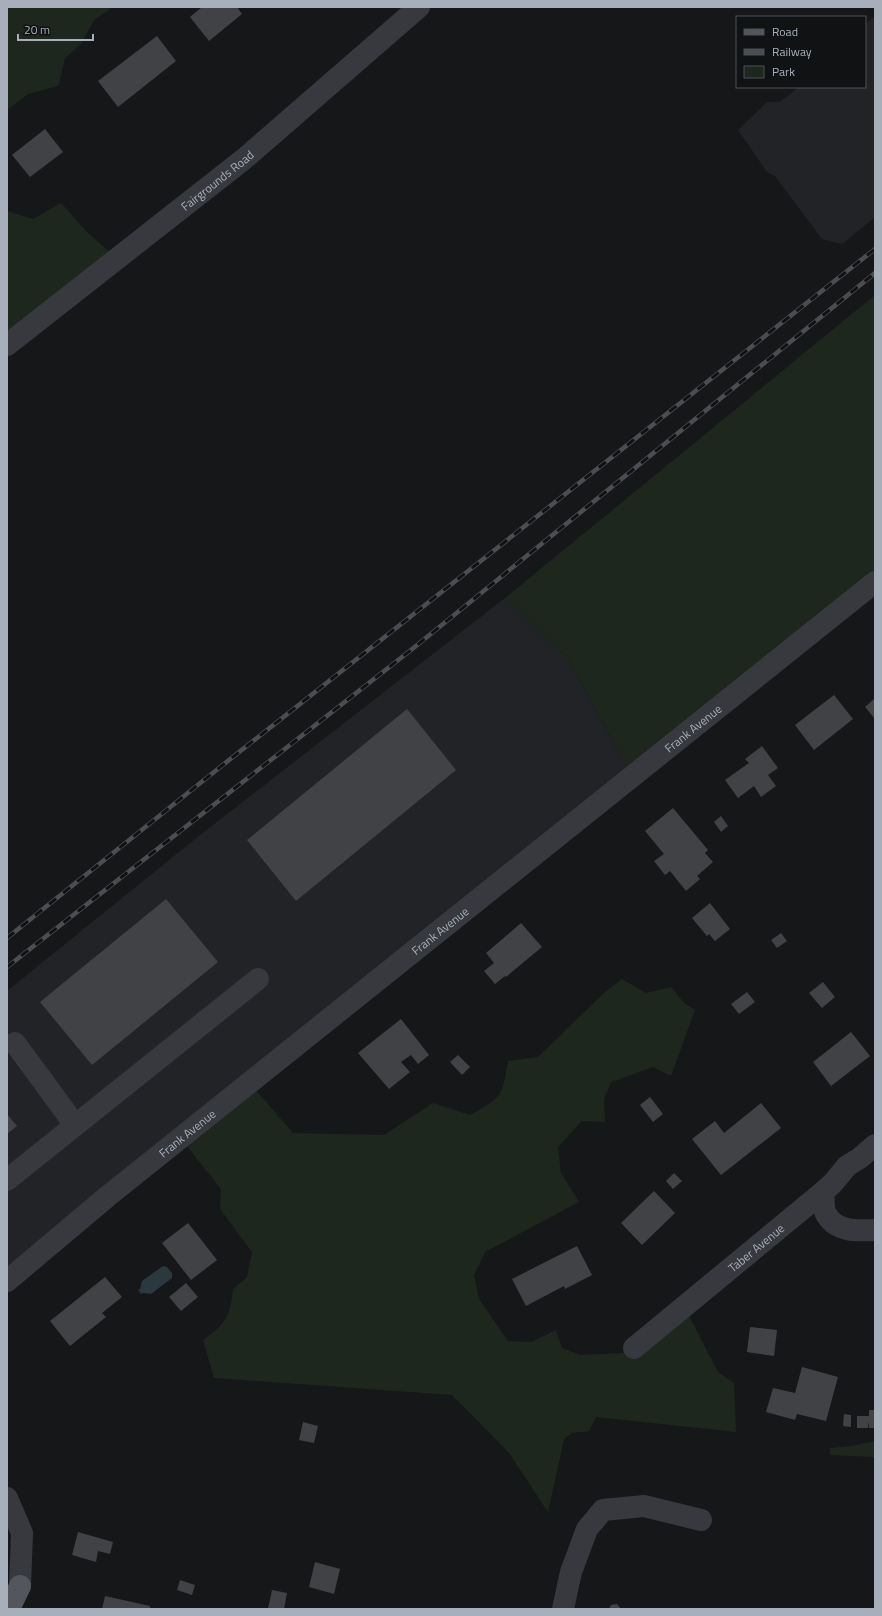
<svg xmlns="http://www.w3.org/2000/svg" width="882" height="1616" viewBox="0 0 882 1616" font-family="'Titillium Web',sans-serif">
	<rect width="100%" height="100%" fill="#161719"/>
	<g fill="#222326">
		<polygon points="875,16 875,217 842,244 822,239 775,176 767,172 738,130 767,102 780,102 799,87 865,87 865,24"/>
		<polygon points="505,598 567,657 630,773 7,1279 7,991 195,839"/>
	</g>
	<g fill="#1e271e">
		<polygon points="7,7 113,7 94,20 81,44 65,58 58,86 28,94 7,110"/>
		<polygon points="61,203 86,231 113,255 7,340 7,211 33,219"/>
		<polygon points="875,295 875,580 630,773 567,657 505,598"/>
		<path d="M 622,979 L 646,993 L 671,987 L 684,1003 L 695,1010 L 671,1076 L 653,1067 L 611,1082 L 604,1099 L 605,1122 L 582,1121 L 558,1147 L 561,1173 L 579,1202 L 485,1252 L 474,1275 L 479,1299 L 508,1341 L 531,1342 L 556,1330 L 562,1348 L 580,1355 L 623,1353 L 628,1347 L 689,1316 L 718,1372 L 734,1383 L 736,1432 L 596,1417 L 589,1431 L 572,1433 L 564,1439 L 548,1512 L 509,1453 L 452,1395 L 214,1378 L 203,1340 C 226,1323 230,1318 233,1289 L 247,1277 L 252,1252 L 220,1209 L 221,1189 L 187,1146 L 252,1086 L 293,1133 L 384,1135 L 433,1103 L 470,1115 C 502,1097 502,1098 508,1061 L 538,1057 L 604,993 Z"/>
		<polygon points="875,1441 875,1457 830,1455 830,1448 852,1446"/>
	</g>
	<polygon fill="#2b393e" points="163,1266 167,1267 172,1273 172,1278 151,1294 143,1293 141,1294 138,1290 140,1289 142,1281"/>
	<g fill="#404246">
		<polygon points="202,7 237,7 242,14 209,41 190,17"/>
		<polygon points="157,36 176,61 118,107 98,81"/>
		<polygon points="45,129 63,152 30,177 12,155"/>
		<polygon points="834,695 853,719 814,750 795,725"/>
		<polygon points="874,699 875,700 875,719 865,707"/>
		<polygon points="407,709 456,770 296,901 247,840"/>
		<polygon points="762,746 778,768 768,775 776,786 761,797 754,786 738,798 725,780 749,763 745,759"/>
		<polygon points="673,808 708,850 705,853 713,862 697,876 700,879 686,891 670,871 665,875 654,861 664,854 645,831"/>
		<polygon points="721,816 728,826 721,832 714,822"/>
		<polygon points="166,899 218,962 92,1065 40,1002"/>
		<polygon points="710,903 730,929 715,941 709,934 707,936 692,918"/>
		<polygon points="521,923 542,947 506,977 505,976 495,984 484,971 494,963 486,953"/>
		<polygon points="781,933 787,941 777,948 771,940"/>
		<polygon points="823,982 835,997 822,1008 809,993"/>
		<polygon points="747,992 755,1002 739,1014 731,1004"/>
		<polygon points="401,1019 429,1055 418,1064 411,1055 401,1062 410,1072 389,1089 358,1053"/>
		<polygon points="851,1032 870,1056 831,1086 813,1062"/>
		<polygon points="458,1055 470,1067 462,1075 450,1062"/>
		<polygon points="650,1097 663,1114 653,1122 640,1105"/>
		<polygon points="761,1103 781,1128 721,1175 692,1139 715,1121 724,1133"/>
		<polygon points="7,1114 17,1126 7,1134"/>
		<polygon points="674,1173 682,1181 673,1189 666,1181"/>
		<polygon points="654,1191 675,1213 642,1245 621,1223"/>
		<polygon points="188,1223 217,1260 191,1280 162,1243"/>
		<polygon points="577,1246 592,1275 565,1289 564,1286 526,1306 512,1279"/>
		<polygon points="105,1277 122,1297 102,1313 106,1317 70,1346 50,1321"/>
		<polygon points="186,1283 198,1297 181,1311 169,1297"/>
		<polygon points="750,1327 777,1330 774,1356 747,1352"/>
		<polygon points="802,1367 838,1377 826,1421 797,1414 795,1420 766,1412 773,1388 795,1393"/>
		<polygon points="869,1410 875,1410 875,1428 869,1428 869,1421 868,1428 857,1428 857,1416 869,1416"/>
		<polygon points="844,1414 851,1415 851,1427 843,1426"/>
		<polygon points="303,1422 318,1426 314,1443 299,1440"/>
		<polygon points="78,1532 113,1542 110,1554 98,1551 96,1562 72,1555"/>
		<polygon points="315,1562 340,1569 334,1594 309,1587"/>
		<polygon points="180,1580 195,1585 192,1595 177,1590"/>
		<polygon points="272,1590 287,1593 284,1609 268,1609"/>
		<polygon points="105,1596 150,1606 150,1609 102,1609"/>
		<polygon points="617,1604 621,1609 609,1609 611,1605"/>
	</g>
	<g fill="none" stroke-linecap="round" stroke-linejoin="round">
		<g stroke="#37393e" stroke-width="22">
			<path id="s1" d="M 7,345 L 244,159 L 419,7"/>
			<polyline points="15,1043 75,1125"/>
			<polyline points="7,1180 258,979"/>
			<path d="M 823,1192 C 824,1199 823,1209 826,1214 C 836,1232 857,1231 875,1230"/>
			<path id="s2" d="M 7,1281 L 108,1196 L 875,582"/>
			<path id="s3" d="M 634,1348 L 823,1192 L 833,1183 L 847,1166 L 860,1158 L 875,1145"/>
			<polyline points="7,1498 22,1533 20,1586"/>
			<polyline points="563,1609 571,1572 587,1529 603,1510 644,1506 701,1520"/>
		</g>
		<polyline stroke="#53575d" stroke-width="22" points="9,1609 20,1586"/>
		<defs>
			<g id="rail">
				<polyline points="7,938 219,768 875,249"/>
				<polyline points="7,967 411,650 875,273"/>
			</g>
		</defs>
		<use href="#rail" stroke="#4a4e53" stroke-width="4.5"/>
		<use href="#rail" stroke="#111214" stroke-width="3" stroke-dasharray="9" stroke-linecap="butt"/>
	</g>
	<g text-anchor="middle" dominant-baseline="central" stroke-width="4" stroke-linejoin="round" paint-order="stroke">
		<g font-size="12" fill="#a7b0ba" stroke="#111214">
			<text stroke="none"><textPath href="#s1" startOffset="267">Fairgrounds Road</textPath></text>
			<text stroke="none"><textPath href="#s2" startOffset="881">Frank Avenue</textPath></text>
			<text stroke="none"><textPath href="#s2" startOffset="557">Frank Avenue</textPath></text>
			<text stroke="none"><textPath href="#s2" startOffset="233">Frank Avenue</textPath></text>
			<text stroke="none"><textPath href="#s3" startOffset="158">Taber Avenue</textPath></text>
		</g>
	</g>
	<rect width="882" height="1616" fill="none" stroke="#a7b0ba" stroke-width="16"/>
	<rect x="736" y="16" width="130" height="72" fill="#111214" stroke="#4d5156"/>
	<rect x="744" y="29" width="20" height="6" fill="#53575d" stroke="#4d5156"/>
	<text x="772" y="36" font-size="12" fill="#a7b0ba">Road</text>
	<rect x="744" y="49" width="20" height="6" fill="#4a4e53" stroke="#4d5156"/>
	<text x="772" y="56" font-size="12" fill="#a7b0ba">Railway</text>
	<rect x="744" y="66" width="20" height="12" fill="#1e271e" stroke="#4d5156"/>
	<text x="772" y="76" font-size="12" fill="#a7b0ba">Park</text>
	<path d="M18 34v6h75v-6" fill="none" stroke="#a7b0ba" stroke-width="2"/>
	<text x="24" y="34" font-size="12" fill="#a7b0ba" stroke="#111214" stroke-width="3" paint-order="stroke">20 m</text>
</svg>
